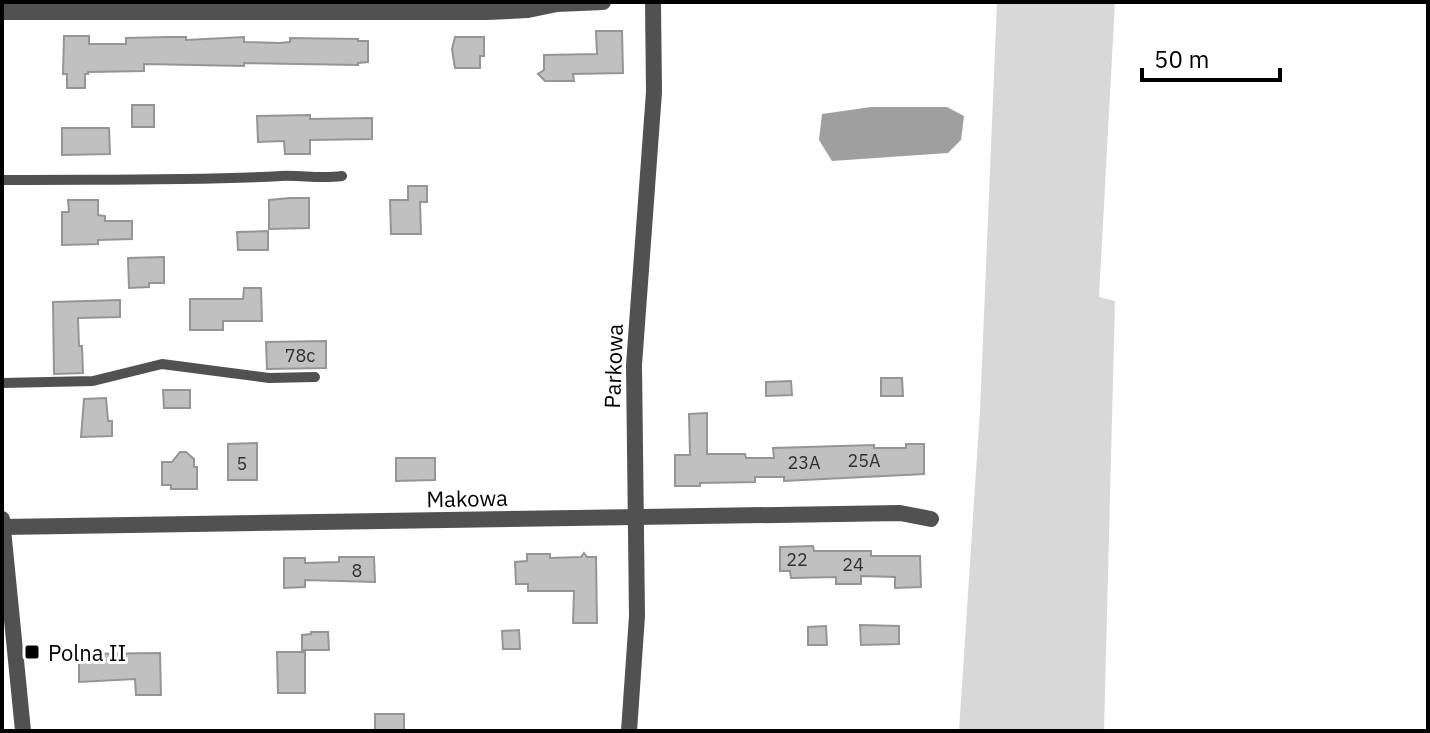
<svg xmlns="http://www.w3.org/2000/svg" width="1430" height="733" viewBox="0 0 1430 733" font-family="'IBM Plex Sans',sans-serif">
	<rect width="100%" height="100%" fill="#fff"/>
	<polygon fill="#d8d8d8" points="997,2 1115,2 1099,297 1115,301 1104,731 959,731 980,410"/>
	<polygon fill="#9f9f9f" points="871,107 947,107 964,116 961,140 948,153 832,161 819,140 822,114"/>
	<g fill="#c0c0c0" stroke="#959595" stroke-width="2">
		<polygon points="596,31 622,31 623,73 573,74 574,81 545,81 538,74 544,70 544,55 597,54"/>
		<polygon points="64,36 89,36 89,44 126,44 126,38 169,37 186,37 186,40 244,37 244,42 279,43 290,42 290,38 358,39 358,41 368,41 368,62 358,63 358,65 244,63 244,66 144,64 144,71 88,72 88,74 85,74 85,88 67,88 67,74 63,74"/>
		<polygon points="455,37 484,37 484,56 480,56 480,68 455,68 452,49"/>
		<rect x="132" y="105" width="22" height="22"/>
		<polygon points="310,115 310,119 372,118 372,139 310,140 310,154 285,154 284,141 258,142 257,116"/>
		<polygon points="62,128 109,128 110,154 62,155"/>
		<polygon points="408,186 427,186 427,202 420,202 421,234 391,234 390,200 408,200"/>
		<polygon points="290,198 309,198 309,228 269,229 269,200"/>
		<polygon points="68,200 98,200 98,215 105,216 105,221 132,221 132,239 98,240 98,244 62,245 62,212 69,212"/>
		<polygon points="268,231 268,250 238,250 237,232"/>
		<polygon points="164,257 164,283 149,283 149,287 129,288 128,258"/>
		<polygon points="244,288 261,288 262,321 223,321 223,330 190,330 190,299 243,299"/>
		<polygon points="120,300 120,317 78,318 79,346 82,346 83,373 54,374 53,302"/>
		<polygon points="326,341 326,368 267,369 266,342"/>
		<polygon points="881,378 902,378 903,396 881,396"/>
		<polygon points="791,381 792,395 766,396 766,382"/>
		<polygon points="163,390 190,390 190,408 164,408"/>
		<polygon points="106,398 108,421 112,421 112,436 81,437 84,399"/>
		<polygon points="707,413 707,454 745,454 746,458 774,458 773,448 874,445 874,448 906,448 906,444 924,444 924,474 784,481 784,477 755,477 755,482 700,483 700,486 675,486 675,455 690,455 689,414"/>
		<polygon points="257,443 257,480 228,480 228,444"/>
		<polygon points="180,452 186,452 194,459 194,467 197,467 197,489 171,489 171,485 162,485 162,462 172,462"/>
		<polygon points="396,458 435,458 435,480 396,481"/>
		<polygon points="813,546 814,551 871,551 871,556 920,556 921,587 895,588 895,577 861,576 861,584 836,584 836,577 791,578 790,571 780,571 780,547"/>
		<polygon points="584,553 587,557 596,557 597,623 573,623 574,591 528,591 528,584 516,584 515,562 527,561 527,554 550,554 550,558 581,557"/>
		<polygon points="339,557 374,557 375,582 305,580 305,587 284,588 284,558 305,558 305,563 339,562"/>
		<polygon points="860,625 899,626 899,644 861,645"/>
		<polygon points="826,626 827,645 808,645 808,627"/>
		<polygon points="519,630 520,649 503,649 502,631"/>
		<polygon points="311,632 328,632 329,650 302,650 302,635 311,634"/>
		<polygon points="277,652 305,652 305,693 278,693"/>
		<polygon points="160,653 161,695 136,695 135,679 79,682 79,654"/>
		<rect x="375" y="714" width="29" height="17"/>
	</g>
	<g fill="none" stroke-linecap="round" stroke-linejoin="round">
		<g stroke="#515151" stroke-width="10">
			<path d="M 2,180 C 95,179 188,181 281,176 C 302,175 320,179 342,176"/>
			<polyline points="2,383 93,381 162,364 269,378 315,377"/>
		</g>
		<g stroke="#515151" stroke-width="16">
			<polyline points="2,12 487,12 528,10 557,4 603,2"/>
			<polyline points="3,527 900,513 931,519"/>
			<polyline points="629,731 637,616 634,365 654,92 653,2"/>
		</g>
		<polyline stroke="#515151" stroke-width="16" points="2,519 23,731"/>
	</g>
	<rect fill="#000" stroke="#fff" stroke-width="3" x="24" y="644" width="16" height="16" rx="4"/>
	<g text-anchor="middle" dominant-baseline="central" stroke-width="6" stroke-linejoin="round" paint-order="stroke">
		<g font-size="18" fill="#303030">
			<text x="300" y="355">78c</text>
			<text x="864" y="460">25A</text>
			<text x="804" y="462">23A</text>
			<text x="242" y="463">5</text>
			<text x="797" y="559">22</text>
			<text x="853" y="564">24</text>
			<text x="357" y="570">8</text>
		</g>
		<g font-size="22" fill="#000" stroke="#fff">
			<text transform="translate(613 366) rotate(-88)">Parkowa</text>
			<text transform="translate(467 498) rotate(-1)">Makowa</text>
		</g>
		<g font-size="22" fill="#000" stroke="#fff" text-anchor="start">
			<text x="48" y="652">Polna II</text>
		</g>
	</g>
	<rect width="1430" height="733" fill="none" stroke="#000000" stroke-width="8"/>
	<path d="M1142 68v12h138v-12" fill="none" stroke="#000000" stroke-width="4"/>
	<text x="1154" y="68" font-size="24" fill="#000000" stroke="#ffffff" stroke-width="6" paint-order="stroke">50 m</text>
</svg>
